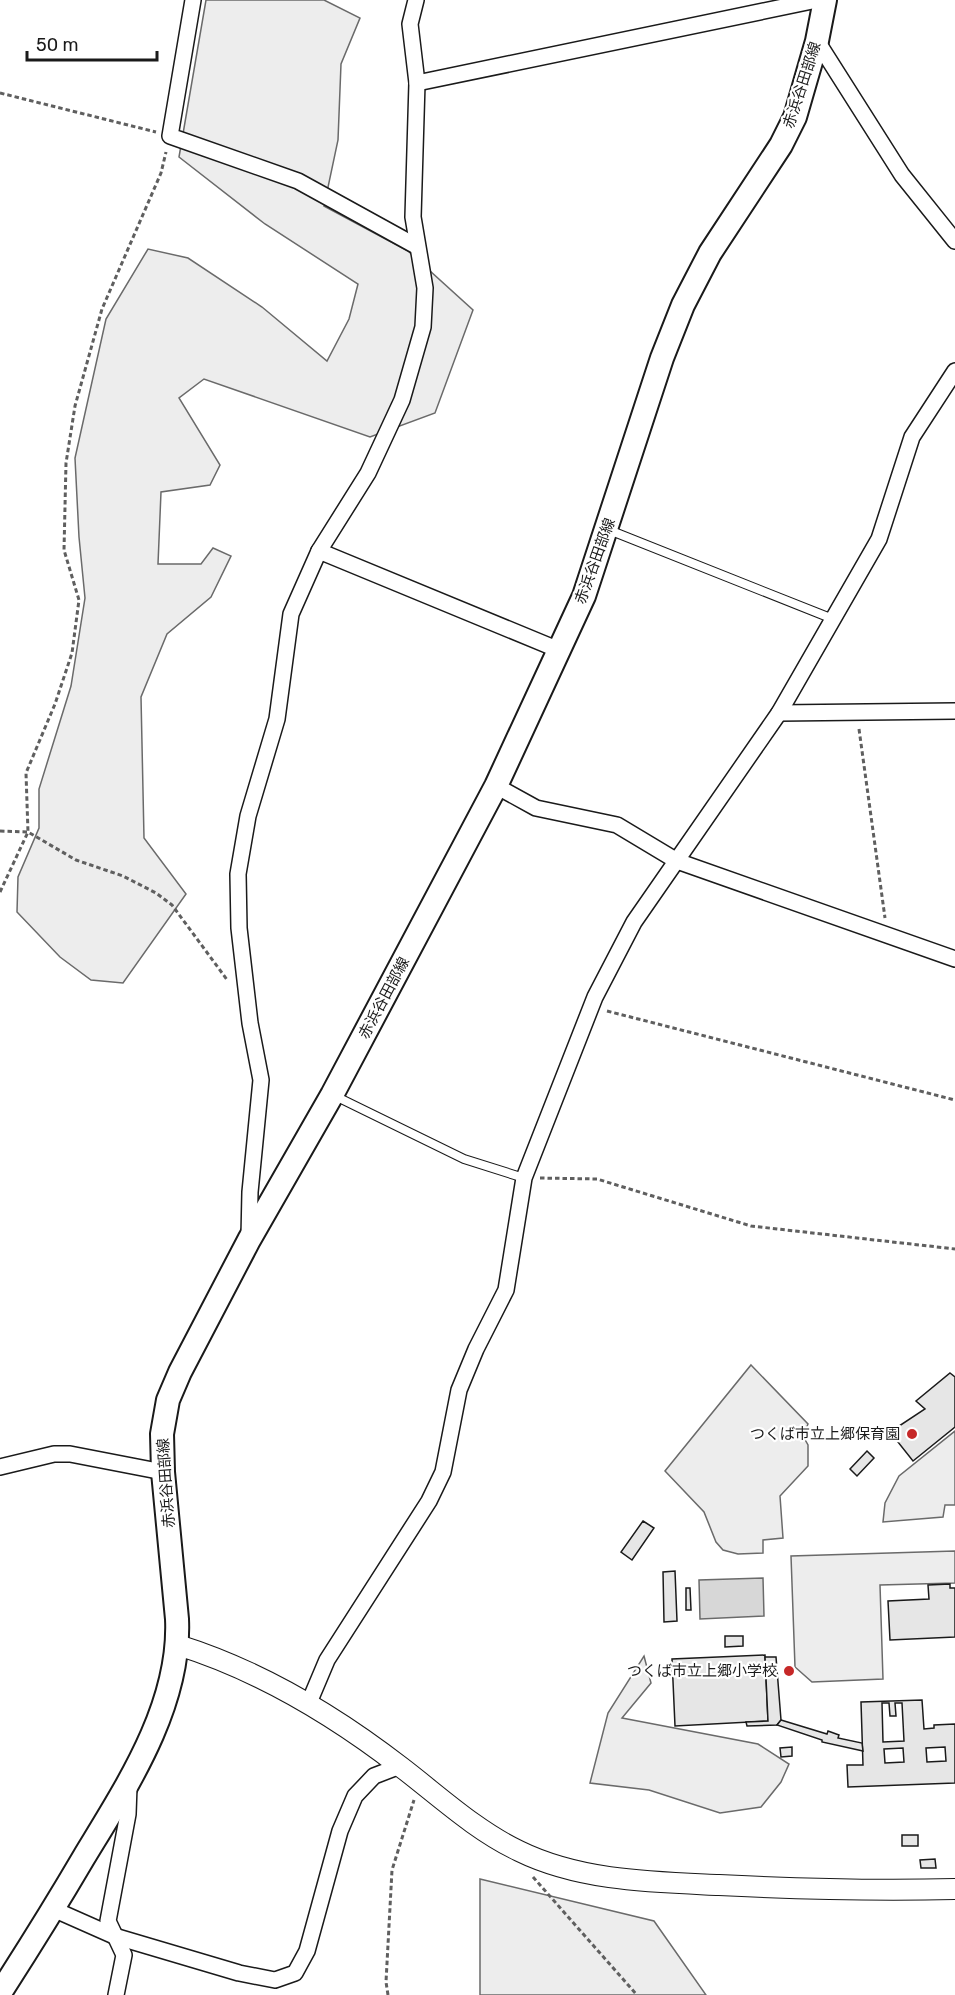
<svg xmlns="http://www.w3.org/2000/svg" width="955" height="1995" viewBox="0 0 955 1995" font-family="Rubik,'Noto Sans JP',sans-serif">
	<rect width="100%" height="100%" fill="#fff"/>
	<g fill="#ededed" stroke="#6a6a6a" stroke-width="1.5">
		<polygon points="206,0 324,0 360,18 341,64 338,140 324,206 408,251 473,310 435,413 370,437 204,379 179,398 220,465 210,485 161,492 158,564 201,564 213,548 231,556 211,597 167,634 141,697 144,838 186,894 123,983 91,980 60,957 17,912 18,877 39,828 39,789 71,686 85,598 79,537 75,458 106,319 148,249 188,258 262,307 327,361 349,319 358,284 265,224 179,157"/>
		<polygon points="751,1365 808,1424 803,1436 808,1445 808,1466 780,1496 783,1538 763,1540 763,1553 738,1554 723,1550 716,1542 704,1512 665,1471"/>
		<polygon points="955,1431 955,1505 945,1505 943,1517 883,1522 885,1503 899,1476"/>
		<polygon points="955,1551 955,1583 880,1585 883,1679 812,1682 795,1667 791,1556"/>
		<polygon points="644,1656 651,1683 622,1718 758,1744 789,1764 781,1782 761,1807 720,1813 649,1790 590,1783 608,1713"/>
		<polygon points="480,1879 654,1921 706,1995 480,1995"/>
	</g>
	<polygon fill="#d7d7d7" stroke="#6a6a6a" stroke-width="1.5" points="763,1578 764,1616 700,1619 699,1580"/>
	<g fill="#e6e6e6" stroke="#1a1a1a" stroke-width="1.5" fill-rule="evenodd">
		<polygon points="950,1373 955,1377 955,1427 913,1461 890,1432 925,1409 916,1401"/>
		<polygon points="867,1451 874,1458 857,1476 850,1469"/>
		<polygon points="643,1521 654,1528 632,1560 621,1552"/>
		<polygon points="675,1571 677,1621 664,1622 663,1572"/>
		<polygon points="950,1584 950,1588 955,1588 955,1637 890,1640 888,1601 929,1599 928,1585"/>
		<polygon points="686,1588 690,1588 691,1610 686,1610"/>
		<polygon points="725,1636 743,1636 743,1646 725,1647"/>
		<polygon points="765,1655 768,1721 675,1726 672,1659"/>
		<polygon points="765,1657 776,1657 781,1720 777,1725 747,1726 746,1722 768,1721"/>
		<path d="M 922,1700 L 924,1729 L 934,1728 L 934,1725 L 955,1724 L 955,1783 L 848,1787 L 847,1765 L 863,1765 L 861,1702 ZM 882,1703 L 889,1703 L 890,1716 L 896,1716 L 895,1703 L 902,1703 L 904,1741 L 883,1742 ZM 945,1747 L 946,1761 L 927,1762 L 926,1748 ZM 903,1748 L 904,1762 L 885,1763 L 884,1749 Z"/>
		<polygon points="781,1720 827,1734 828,1731 839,1735 838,1738 862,1743 863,1751 822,1742 822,1740 777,1725"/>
		<polygon points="792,1747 792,1756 781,1757 780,1748"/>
		<rect x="902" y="1835" width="16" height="11"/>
		<polygon points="935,1859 936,1868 921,1868 920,1860"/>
	</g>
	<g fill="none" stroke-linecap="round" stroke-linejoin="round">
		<defs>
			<g id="service">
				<polyline points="609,530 833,619"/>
				<polyline points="333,1095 464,1159 524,1178"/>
			</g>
			<g id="minor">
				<polyline points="193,0 170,136 298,181 416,246"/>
				<polyline points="817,41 902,175 955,241"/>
				<polyline points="417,83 817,0"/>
				<polyline points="319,551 559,650"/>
				<polyline points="779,713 955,711"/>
				<polyline points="496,786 536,808 617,825 677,861 955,959"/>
				<polyline points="249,1237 250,1192 261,1080 250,1023 239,928 238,874 248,816 277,719 291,614 319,551 368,473 402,400 423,327 425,288 413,217 417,83 410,24 416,0"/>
				<polyline points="0,1467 54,1454 70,1454 163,1472"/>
				<polyline points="308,1705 327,1660 429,1501 443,1472 459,1390 476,1349 506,1290 524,1178 595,997 634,922 779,713 879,539 912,437 955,371"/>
				<polyline points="53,1909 114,1936 239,1973 275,1980 295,1973 307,1951 340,1831 355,1796 374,1776 400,1766"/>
				<polyline points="116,1995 124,1955 108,1921 128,1814 129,1786"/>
			</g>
			<path id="tertiary" d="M 178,1645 C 258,1670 335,1716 401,1767 C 439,1796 475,1830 519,1851 C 580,1881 652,1882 719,1885 C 798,1889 876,1891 955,1889"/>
			<path id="secondary" d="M 0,1993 C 29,1948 57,1903 84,1857 C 127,1786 181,1705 177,1619 L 163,1472 L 162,1434 L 168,1400 L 180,1372 L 249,1240 L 332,1095 L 496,786 L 584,596 L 662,358 L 683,305 L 710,253 L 781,145 L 795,117 L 817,41 L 825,0"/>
		</defs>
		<use href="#service" stroke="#1a1a1a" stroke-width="10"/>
		<use href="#minor" stroke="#1a1a1a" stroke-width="18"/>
		<use href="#tertiary" stroke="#1a1a1a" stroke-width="22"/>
		<use href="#secondary" stroke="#1a1a1a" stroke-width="26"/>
		<g stroke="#5f5f5f" stroke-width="3" stroke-dasharray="4.5 3" stroke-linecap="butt">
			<polyline points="0,93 156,132"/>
			<polyline points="859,729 885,918"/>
			<polyline points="0,831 28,832 76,860 123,876 156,893 172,905 228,981"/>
			<polyline points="0,892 28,832 26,773 55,704 72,653 79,600 64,550 66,463 75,406 102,309 161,173 166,152"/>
			<polyline points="607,1011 955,1100"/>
			<polyline points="540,1178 597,1179 751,1226 955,1249"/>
			<polyline points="533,1877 637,1995"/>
			<polyline points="388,1995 386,1982 392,1870 414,1800"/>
		</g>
		<use href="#service" stroke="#fff" stroke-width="8"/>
		<use href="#minor" stroke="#fff" stroke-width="15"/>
		<use href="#tertiary" stroke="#fff" stroke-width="20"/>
		<use href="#secondary" stroke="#fff" stroke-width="22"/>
	</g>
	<g fill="#c62828" stroke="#fff" stroke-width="2">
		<circle cx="912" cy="1434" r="6"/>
		<circle cx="789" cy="1671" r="6"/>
	</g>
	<g text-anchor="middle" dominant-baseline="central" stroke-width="4.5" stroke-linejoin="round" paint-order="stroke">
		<g font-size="15" fill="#1a1a1a" stroke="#fff">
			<text transform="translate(802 85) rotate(-72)">赤浜谷田部線</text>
			<text transform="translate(595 561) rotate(-70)">赤浜谷田部線</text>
			<text transform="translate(384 998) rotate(-62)">赤浜谷田部線</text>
			<text transform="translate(166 1483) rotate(-94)">赤浜谷田部線</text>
		</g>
		<g font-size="15" fill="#1a1a1a" stroke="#fff" text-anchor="end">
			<text x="900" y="1434">つくば市立上郷保育園</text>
			<text x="777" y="1671">つくば市立上郷小学校</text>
		</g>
	</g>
	<path d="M27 51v9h130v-9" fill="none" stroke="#1a1a1a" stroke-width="3"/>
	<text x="36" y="51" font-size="18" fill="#1a1a1a" stroke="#ffffff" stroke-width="4.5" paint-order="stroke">50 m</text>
</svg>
